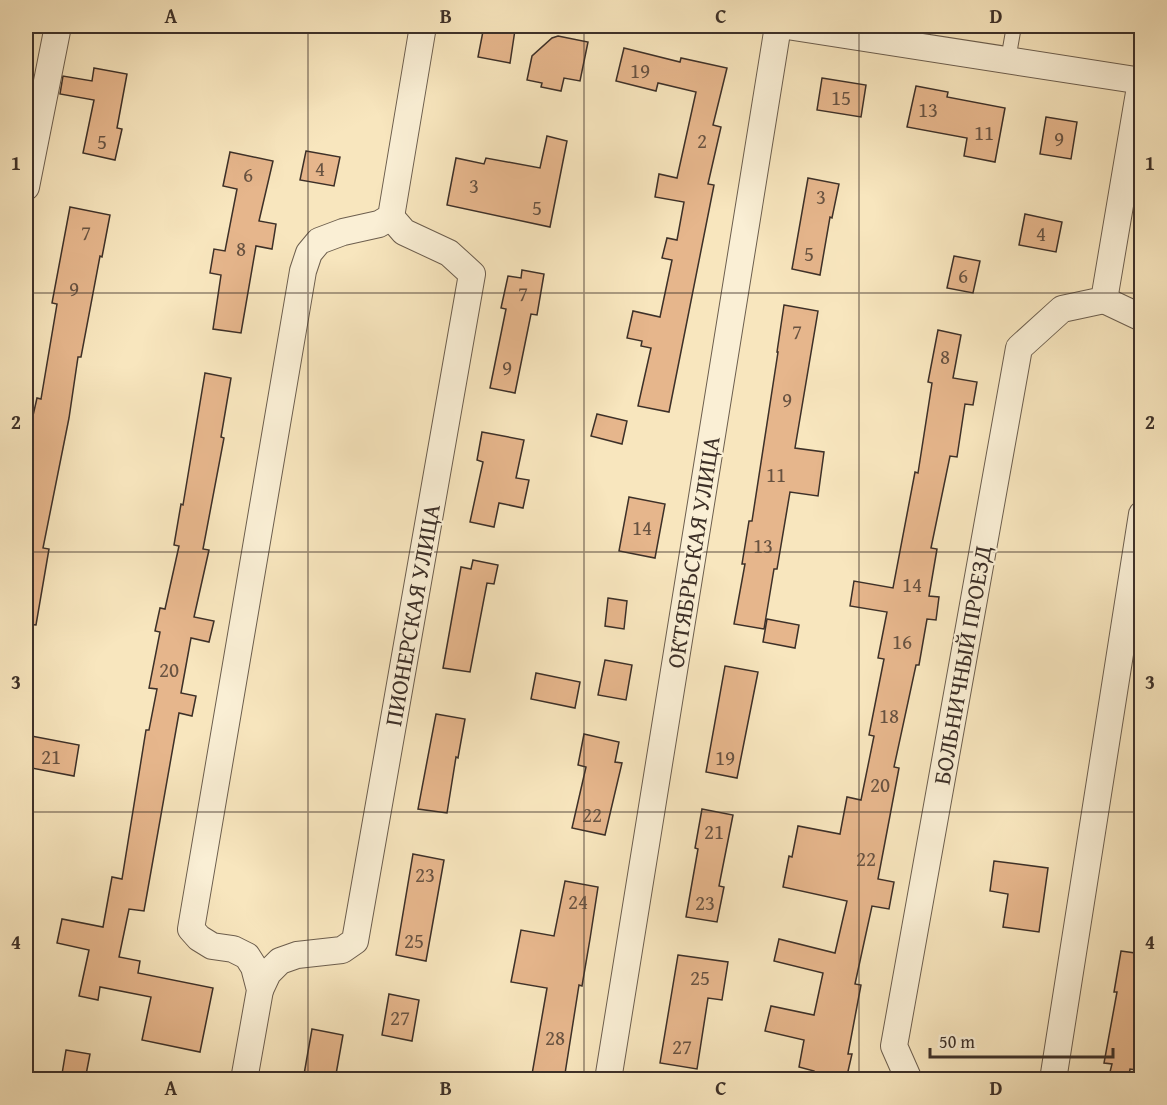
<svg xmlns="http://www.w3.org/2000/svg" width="1167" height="1105" viewBox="0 0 1167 1105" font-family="'Gentium Book Plus',serif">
	<rect width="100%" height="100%" fill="#f8e6be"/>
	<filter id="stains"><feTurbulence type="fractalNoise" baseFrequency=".00333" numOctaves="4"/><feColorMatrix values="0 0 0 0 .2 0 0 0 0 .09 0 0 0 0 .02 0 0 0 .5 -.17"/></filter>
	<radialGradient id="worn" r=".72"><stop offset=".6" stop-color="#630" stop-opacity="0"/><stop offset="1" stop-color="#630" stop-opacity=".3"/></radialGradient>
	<g fill="#e6b68c" stroke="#3d3028" stroke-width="1.5">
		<polygon points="484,26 515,30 510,63 478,57"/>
		<polygon points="558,36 588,42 580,81 564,78 561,91 541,87 542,83 527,80 532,56 552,38"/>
		<polygon points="624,48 680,62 681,58 727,68 713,125 721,127 708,184 714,185 669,412 638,406 651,348 641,346 642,341 627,338 633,311 660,317 672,260 662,258 667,238 677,240 684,202 655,197 659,174 677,178 696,92 658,83 656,91 616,81"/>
		<polygon points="94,68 127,74 117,128 122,129 115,160 83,153 94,100 60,94 63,76 92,81"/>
		<polygon points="822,78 866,85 861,117 817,110"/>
		<polygon points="916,86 948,92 947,97 1005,108 995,162 964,156 967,138 907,127"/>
		<polygon points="1046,117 1077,122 1071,159 1040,154"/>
		<polygon points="547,136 567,141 550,227 447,205 456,158 484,164 486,158 540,168"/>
		<polygon points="306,151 340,157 334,186 300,180"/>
		<polygon points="230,152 273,161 259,221 276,224 272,249 256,246 241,333 213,329 221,275 210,273 214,249 225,251 237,189 223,186"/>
		<polygon points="808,178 839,184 832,218 830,217 820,275 792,269"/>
		<polygon points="70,207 110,215 102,257 100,256 81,357 78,357 69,418 43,548 49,549 36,625 26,624 26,432 29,433 37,398 41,399 57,304 52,303"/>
		<polygon points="1025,214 1062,222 1056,252 1019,245"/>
		<polygon points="954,256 980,261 973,293 947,288"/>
		<polygon points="522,270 544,274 537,315 531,314 515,393 490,388 506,309 501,308 508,276 521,278"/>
		<polygon points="784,305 818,311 795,448 824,452 818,496 790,492 777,569 774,569 764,629 734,624 745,564 742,564 749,521 752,521 778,352 777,352"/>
		<polygon points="938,330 961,335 953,378 977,382 973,405 965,404 957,457 950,456 931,548 937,549 929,596 939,597 936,620 927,619 919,665 916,665 894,767 899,768 878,879 894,882 889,909 872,906 855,984 861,985 848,1054 852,1054 846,1080 812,1080 814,1071 799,1067 804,1040 765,1031 771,1006 814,1015 823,973 774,961 779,939 835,953 847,901 783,887 789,856 792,857 798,826 840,834 847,797 861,800 874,736 869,735 884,659 878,658 887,612 850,606 854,581 893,588 915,472 918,473 932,383 928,382"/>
		<polygon points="205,373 231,378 221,437 224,438 203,549 209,550 194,617 214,621 209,642 191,638 181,693 196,696 192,716 179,713 144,911 129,909 119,957 140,961 138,973 213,988 200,1052 142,1040 151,997 100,987 98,1000 79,996 89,950 57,943 62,919 103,927 112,877 122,879 146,730 149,730 157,689 149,688 160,632 155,631 160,608 165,609 179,546 174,545 181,504 183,505"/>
		<polygon points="597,414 627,421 622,444 591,436"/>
		<polygon points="482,432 524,440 516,478 529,480 523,508 499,503 494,527 470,522 483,462 477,460"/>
		<polygon points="629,497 665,504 655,558 619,551"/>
		<polygon points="473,560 498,565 494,584 487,583 470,672 443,668 461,567 471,569"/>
		<polygon points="608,598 627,601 624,629 605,626"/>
		<polygon points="767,619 799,625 795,648 763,642"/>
		<polygon points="605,660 632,665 626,700 598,695"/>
		<polygon points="725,666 758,672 737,778 706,772"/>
		<polygon points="536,673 580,682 575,708 531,699"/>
		<polygon points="436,714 465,719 458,758 456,757 447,813 418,809"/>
		<polygon points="584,734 619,742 615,762 622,763 605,835 572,828 586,767 578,765"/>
		<polygon points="26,735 79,745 74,776 26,767"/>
		<polygon points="702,809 733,815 719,886 724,887 717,922 686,917 698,849 695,848"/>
		<polygon points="413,854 444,860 426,961 396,955"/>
		<polygon points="994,861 1048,868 1039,932 1003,927 1008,894 990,891"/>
		<polygon points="565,881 598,887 590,939 582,986 579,985 564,1080 531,1080 547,988 511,982 521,930 554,936"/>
		<polygon points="1121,951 1142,954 1142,1049 1137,1070 1130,1069 1128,1080 1109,1076 1112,1064 1104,1063 1117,992 1114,992"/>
		<polygon points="678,955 728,962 722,1000 708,998 697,1069 660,1063"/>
		<polygon points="389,994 419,1000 412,1041 382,1035"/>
		<polygon points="312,1029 343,1035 335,1080 303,1080"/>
		<polygon points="66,1050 90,1054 85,1080 61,1080"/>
	</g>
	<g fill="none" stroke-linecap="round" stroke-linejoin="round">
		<defs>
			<polyline id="lane" points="1008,60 1014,26"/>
			<g id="street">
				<polyline points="787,26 1142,81"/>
				<polyline points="26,187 58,26"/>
				<polyline points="1104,300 1142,318"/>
				<polyline points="260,990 268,973 280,961 297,955 342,950 355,941 472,274 449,253 404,232 391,217"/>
				<polyline points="244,1080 260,990 254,967 247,956 233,949 212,946 199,938 191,929 303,271 309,253 319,241 343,232 379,224 391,217 423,26"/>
				<polyline points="608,1080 778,26"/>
				<polyline points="909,1080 894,1046 1019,348 1062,309 1104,300 1141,81"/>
				<polyline points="1053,1080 1142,514"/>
			</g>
		</defs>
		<use href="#lane" stroke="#6c5e4e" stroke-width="16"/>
		<use href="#street" stroke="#6c5e4e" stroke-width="28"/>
		<polyline stroke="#3d3028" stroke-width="4" stroke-dasharray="4.5 3" stroke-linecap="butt" points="969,26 996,30"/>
		<use href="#lane" stroke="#faefd5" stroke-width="14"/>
		<use href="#street" stroke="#faefd5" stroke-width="26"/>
	</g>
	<path fill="none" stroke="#3d3028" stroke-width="1.5" stroke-opacity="0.55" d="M 308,26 L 308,1080M 584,26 L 584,1080M 859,26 L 859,1080M 26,293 L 1142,293M 26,552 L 1142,552M 26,812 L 1142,812"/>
	<g text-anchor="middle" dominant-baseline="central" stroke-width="4.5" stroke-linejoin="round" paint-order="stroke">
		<g font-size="21" fill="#675241">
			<text x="640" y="70">19</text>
			<text x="841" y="97">15</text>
			<text x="928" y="109">13</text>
			<text x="984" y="132">11</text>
			<text x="1059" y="138">9</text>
			<text x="702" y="140">2</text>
			<text x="102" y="141">5</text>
			<text x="320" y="168">4</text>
			<text x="248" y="174">6</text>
			<text x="474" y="185">3</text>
			<text x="821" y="196">3</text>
			<text x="537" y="207">5</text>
			<text x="86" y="232">7</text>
			<text x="1041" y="233">4</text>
			<text x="241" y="248">8</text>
			<text x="809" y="253">5</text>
			<text x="963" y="275">6</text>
			<text x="74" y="288">9</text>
			<text x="523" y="293">7</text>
			<text x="797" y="331">7</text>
			<text x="945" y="356">8</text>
			<text x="507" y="367">9</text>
			<text x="787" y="399">9</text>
			<text x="776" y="474">11</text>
			<text x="642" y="527">14</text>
			<text x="763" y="545">13</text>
			<text x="912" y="584">14</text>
			<text x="902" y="641">16</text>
			<text x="169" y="669">20</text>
			<text x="889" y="715">18</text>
			<text x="51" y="756">21</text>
			<text x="725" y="757">19</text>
			<text x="880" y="784">20</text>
			<text x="592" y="814">22</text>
			<text x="714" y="831">21</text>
			<text x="866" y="858">22</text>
			<text x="425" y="874">23</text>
			<text x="578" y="901">24</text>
			<text x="705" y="902">23</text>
			<text x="414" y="940">25</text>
			<text x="700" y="977">25</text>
			<text x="400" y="1017">27</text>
			<text x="555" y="1037">28</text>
			<text x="682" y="1046">27</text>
		</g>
		<g font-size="24" fill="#3d3028" stroke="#faefd5">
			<text transform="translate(693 552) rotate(-81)">ОКТЯБРЬСКАЯ УЛИЦА</text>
			<text transform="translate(412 615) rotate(-80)">ПИОНЕРСКАЯ УЛИЦА</text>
			<text transform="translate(962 665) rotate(-80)">БОЛЬНИЧНЫЙ ПРОЕЗД</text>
		</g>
	</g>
	<rect width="1167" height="1105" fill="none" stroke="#f8e6be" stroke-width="66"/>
	<path d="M930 1048v9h183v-9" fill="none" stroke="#3d3028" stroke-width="3"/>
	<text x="939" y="1048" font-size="18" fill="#3d3028" stroke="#faefd5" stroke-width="4.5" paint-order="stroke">50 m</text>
	<rect x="33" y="33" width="1101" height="1039" fill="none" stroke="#3d3028" stroke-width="2"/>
	<g font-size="20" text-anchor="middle" font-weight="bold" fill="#3d3028">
		<text x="171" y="23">A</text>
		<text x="446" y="23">B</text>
		<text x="721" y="23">C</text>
		<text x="996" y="23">D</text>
		<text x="16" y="170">1</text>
		<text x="1150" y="170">1</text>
		<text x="16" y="429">2</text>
		<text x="1150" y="429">2</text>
		<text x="16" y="689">3</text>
		<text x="1150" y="689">3</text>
		<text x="16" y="949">4</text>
		<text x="1150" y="949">4</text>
		<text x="171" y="1095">A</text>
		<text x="446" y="1095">B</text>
		<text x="721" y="1095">C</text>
		<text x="996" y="1095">D</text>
	</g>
	<rect width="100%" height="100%" filter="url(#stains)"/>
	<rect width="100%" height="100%" fill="url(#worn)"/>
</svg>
